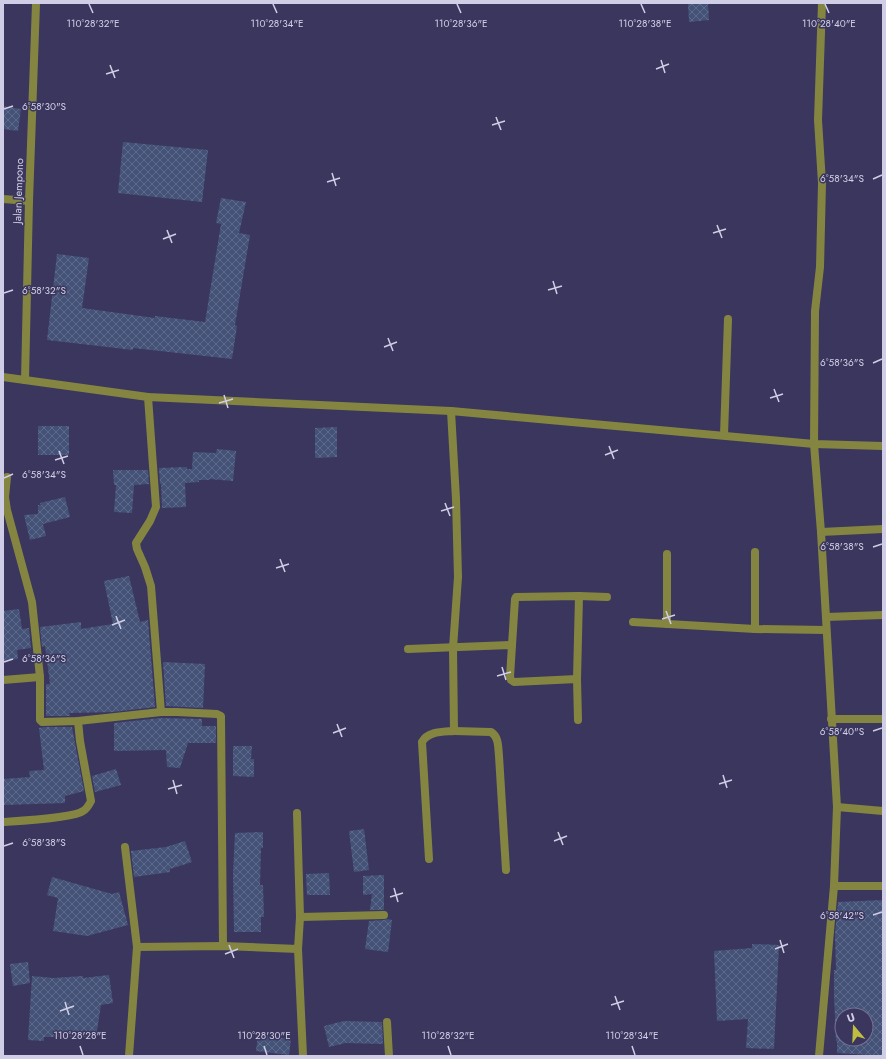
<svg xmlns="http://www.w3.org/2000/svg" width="886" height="1059" viewBox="0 0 886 1059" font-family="Jost,sans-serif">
	<defs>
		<pattern id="building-cross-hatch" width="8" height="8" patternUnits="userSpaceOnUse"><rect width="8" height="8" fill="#445278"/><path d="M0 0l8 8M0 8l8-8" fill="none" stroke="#5e6a8b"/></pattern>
	</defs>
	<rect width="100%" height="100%" fill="#3b365d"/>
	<g fill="url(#building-cross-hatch)" fill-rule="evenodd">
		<polygon points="688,3 708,3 709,20 689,22"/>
		<polygon points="3,106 21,109 18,131 3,129"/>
		<polygon points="123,142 208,150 202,202 118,193"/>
		<polygon points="221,198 246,202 239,233 250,235 235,325 237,326 232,359 133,348 133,350 47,340 57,254 89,258 82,308 155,318 155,316 205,322 221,224 216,223"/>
		<rect x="38" y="426" width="31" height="29"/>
		<polygon points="337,427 337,457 315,458 315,428"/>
		<polygon points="217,449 236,451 233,481 209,479 209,480 199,480 199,482 185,483 186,507 162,508 161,484 160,484 159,468 187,467 187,469 192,469 193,452 216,453"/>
		<polygon points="113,470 148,470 149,484 134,485 132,513 114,512 116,485 114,485"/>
		<polygon points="65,497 70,517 43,524 46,536 30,540 24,515 38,514 38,505 41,505 40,503"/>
		<polygon points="129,576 140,622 148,620 155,707 113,712 69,713 70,716 46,716 46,684 50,684 45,646 42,647 40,627 81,622 81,629 113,624 104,581"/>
		<polygon points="19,609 22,629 29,628 31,648 17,650 18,659 3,661 3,611"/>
		<polygon points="163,662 205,664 203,708 166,706"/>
		<polygon points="161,718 202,719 202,726 216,726 216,743 188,743 180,768 167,767 166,750 114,751 114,723"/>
		<polygon points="45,727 72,727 84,791 65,796 65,803 3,805 3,779 30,777 29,771 44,770 39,728"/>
		<polygon points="233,746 252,746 251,759 254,759 254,777 233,776"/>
		<polygon points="116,769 121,785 95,792 92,776"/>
		<polygon points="364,829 369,870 354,872 349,831"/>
		<polygon points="263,832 263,848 261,848 260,885 263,885 264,917 261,917 261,932 234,932 233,874 235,833"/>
		<polygon points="185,841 192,862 170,869 170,872 134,877 131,851 166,847"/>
		<polygon points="329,873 330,895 307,895 306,874"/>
		<polygon points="384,875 384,910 370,910 372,894 363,895 363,876"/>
		<polygon points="52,877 112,894 119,892 128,925 87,936 53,931 58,898 47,895"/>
		<path d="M 883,900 L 883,1056 L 837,1053 L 837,1041 L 836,1041 L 834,996 L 834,970 L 836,970 L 835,934 L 838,902 ZM 842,1015 L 866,1015 L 866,1039 L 842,1039 Z"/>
		<polygon points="387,919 392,920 388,952 365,949 369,921 384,920"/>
		<polygon points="752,944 779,945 774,1049 746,1048 748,1019 717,1021 714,951 752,948"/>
		<polygon points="28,962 30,983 13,986 10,964"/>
		<polygon points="109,975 113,1003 101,1005 96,1037 44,1037 44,1041 28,1040 32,976 53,978 83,976 83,978"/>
		<polygon points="344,1021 382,1022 383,1044 346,1043 329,1047 324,1026"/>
		<polygon points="258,1035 291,1039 289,1055 256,1051"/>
	</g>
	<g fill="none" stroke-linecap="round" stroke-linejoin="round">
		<polyline stroke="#858542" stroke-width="8" points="724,435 728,319"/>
		<g stroke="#858542" stroke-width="8">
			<polyline points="822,3 818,120 822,183 820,267 815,311 814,444 883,446"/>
			<polyline points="3,199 29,201"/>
			<polyline points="3,377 148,397 451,411 814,444 821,532 837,807 834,886 883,886"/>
			<polyline points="25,380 29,201 36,3"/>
			<polyline points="148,397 156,507 150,521 136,543 137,549 145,567 151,586 161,712"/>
			<polyline points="7,477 5,497 7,510 32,602 40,677 40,720 42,722 78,721 161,712 177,712 217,714 221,716 223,946"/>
			<polyline points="821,532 883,529"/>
			<polyline points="755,552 755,629"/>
			<polyline points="667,554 667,624"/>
			<polyline points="579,596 607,597"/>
			<polyline points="826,617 883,615"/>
			<polyline points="633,622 755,629 826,630"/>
			<polyline points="512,645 515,599 516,597 579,596 577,679"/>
			<polyline points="408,649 512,645 510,677 511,680 514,682 577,679 578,720"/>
			<polyline points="3,680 40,677"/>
			<polyline points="831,719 883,719"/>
			<path d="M 454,731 L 491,732 C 499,737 498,747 499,756 L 506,870"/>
			<polyline points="837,807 883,811"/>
			<path d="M 3,822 C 18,821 74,818 83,811 C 87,809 89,805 91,801 L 80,741 L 78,721"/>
			<polyline points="125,847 137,947 129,1056"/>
			<path d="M 429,859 L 422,742 C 428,731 443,732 454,731 L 453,648 L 458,577 L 456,499 L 451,411"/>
			<polyline points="300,917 384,915"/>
			<polyline points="137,947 223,946 298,949 300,917 297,813"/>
			<polyline points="298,949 303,1056"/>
			<polyline points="387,1022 389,1056"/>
			<polyline points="819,1056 834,886"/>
		</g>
	</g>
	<path fill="none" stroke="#d0cee6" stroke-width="1.5" d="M 89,4 L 93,13M 273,4 L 277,13M 457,4 L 461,13M 641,4 L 645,13M 825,4 L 829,13M 661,60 L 665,73M 110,65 L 115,78M 656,69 L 669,64M 106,74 L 119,70M 4,109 L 13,106M 496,117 L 501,130M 492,125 L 505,121M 332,173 L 336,186M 873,179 L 882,175M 327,182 L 340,178M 717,225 L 722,238M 167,230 L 172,243M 713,233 L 726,229M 163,239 L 176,234M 553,281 L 557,294M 548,290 L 562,286M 4,293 L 13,290M 388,338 L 393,351M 384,347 L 397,342M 873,363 L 882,359M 774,389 L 779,402M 224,395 L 228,408M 770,398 L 783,394M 219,403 L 233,399M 609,446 L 614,459M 59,451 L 64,464M 605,455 L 618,450M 55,460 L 68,456M 4,478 L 13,474M 445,503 L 450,516M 441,511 L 454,507M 873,547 L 882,544M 280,559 L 285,572M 276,568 L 289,564M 666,611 L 671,624M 116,616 L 121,629M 662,619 L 675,615M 112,625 L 125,620M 4,662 L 13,659M 502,667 L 506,680M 497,676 L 511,672M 337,724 L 342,737M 873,731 L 882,728M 333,733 L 346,728M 723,775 L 727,788M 173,780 L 177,794M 719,784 L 732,780M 168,789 L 182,785M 558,832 L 563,845M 554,841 L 567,836M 4,846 L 13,843M 394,888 L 398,902M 390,897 L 403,893M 873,915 L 882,912M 780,940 L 784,953M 229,945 L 234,958M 775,949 L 788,944M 225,954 L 238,949M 615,996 L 620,1010M 65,1002 L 69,1015M 611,1005 L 624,1001M 60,1011 L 74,1006M 80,1046 L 83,1055M 264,1046 L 267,1055M 448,1046 L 451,1055M 632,1046 L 635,1055"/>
	<g text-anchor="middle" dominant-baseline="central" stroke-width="3" stroke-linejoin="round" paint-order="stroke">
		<g font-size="11" fill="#d0cee6" stroke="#3b365d">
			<text transform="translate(18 191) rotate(-88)">Jalan Jempono</text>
		</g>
	</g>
	<g font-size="10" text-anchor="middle" fill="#d0cee6" stroke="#3b365d" stroke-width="3" stroke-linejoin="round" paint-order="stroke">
		<text x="93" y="27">110°28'32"E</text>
		<text x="277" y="27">110°28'34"E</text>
		<text x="461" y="27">110°28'36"E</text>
		<text x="829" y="27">110°28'40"E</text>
		<text x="645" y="27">110°28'38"E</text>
		<text x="44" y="110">6°58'30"S</text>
		<text x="842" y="182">6°58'34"S</text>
		<text x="44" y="294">6°58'32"S</text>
		<text x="842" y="366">6°58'36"S</text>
		<text x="44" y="478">6°58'34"S</text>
		<text x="842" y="550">6°58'38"S</text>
		<text x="44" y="662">6°58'36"S</text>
		<text x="842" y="735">6°58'40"S</text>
		<text x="44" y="846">6°58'38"S</text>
		<text x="842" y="919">6°58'42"S</text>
		<text x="80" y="1039">110°28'28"E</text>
		<text x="264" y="1039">110°28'30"E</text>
		<text x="448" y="1039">110°28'32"E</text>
		<text x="632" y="1039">110°28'34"E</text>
	</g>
	<rect width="886" height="1059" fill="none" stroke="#d0cee6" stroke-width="8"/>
	<g transform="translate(854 1027) rotate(341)"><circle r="19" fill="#3b365d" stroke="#777394"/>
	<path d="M0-3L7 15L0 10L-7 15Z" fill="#bfbe41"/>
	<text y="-6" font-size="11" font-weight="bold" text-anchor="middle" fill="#d0cee6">U</text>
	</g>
</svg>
